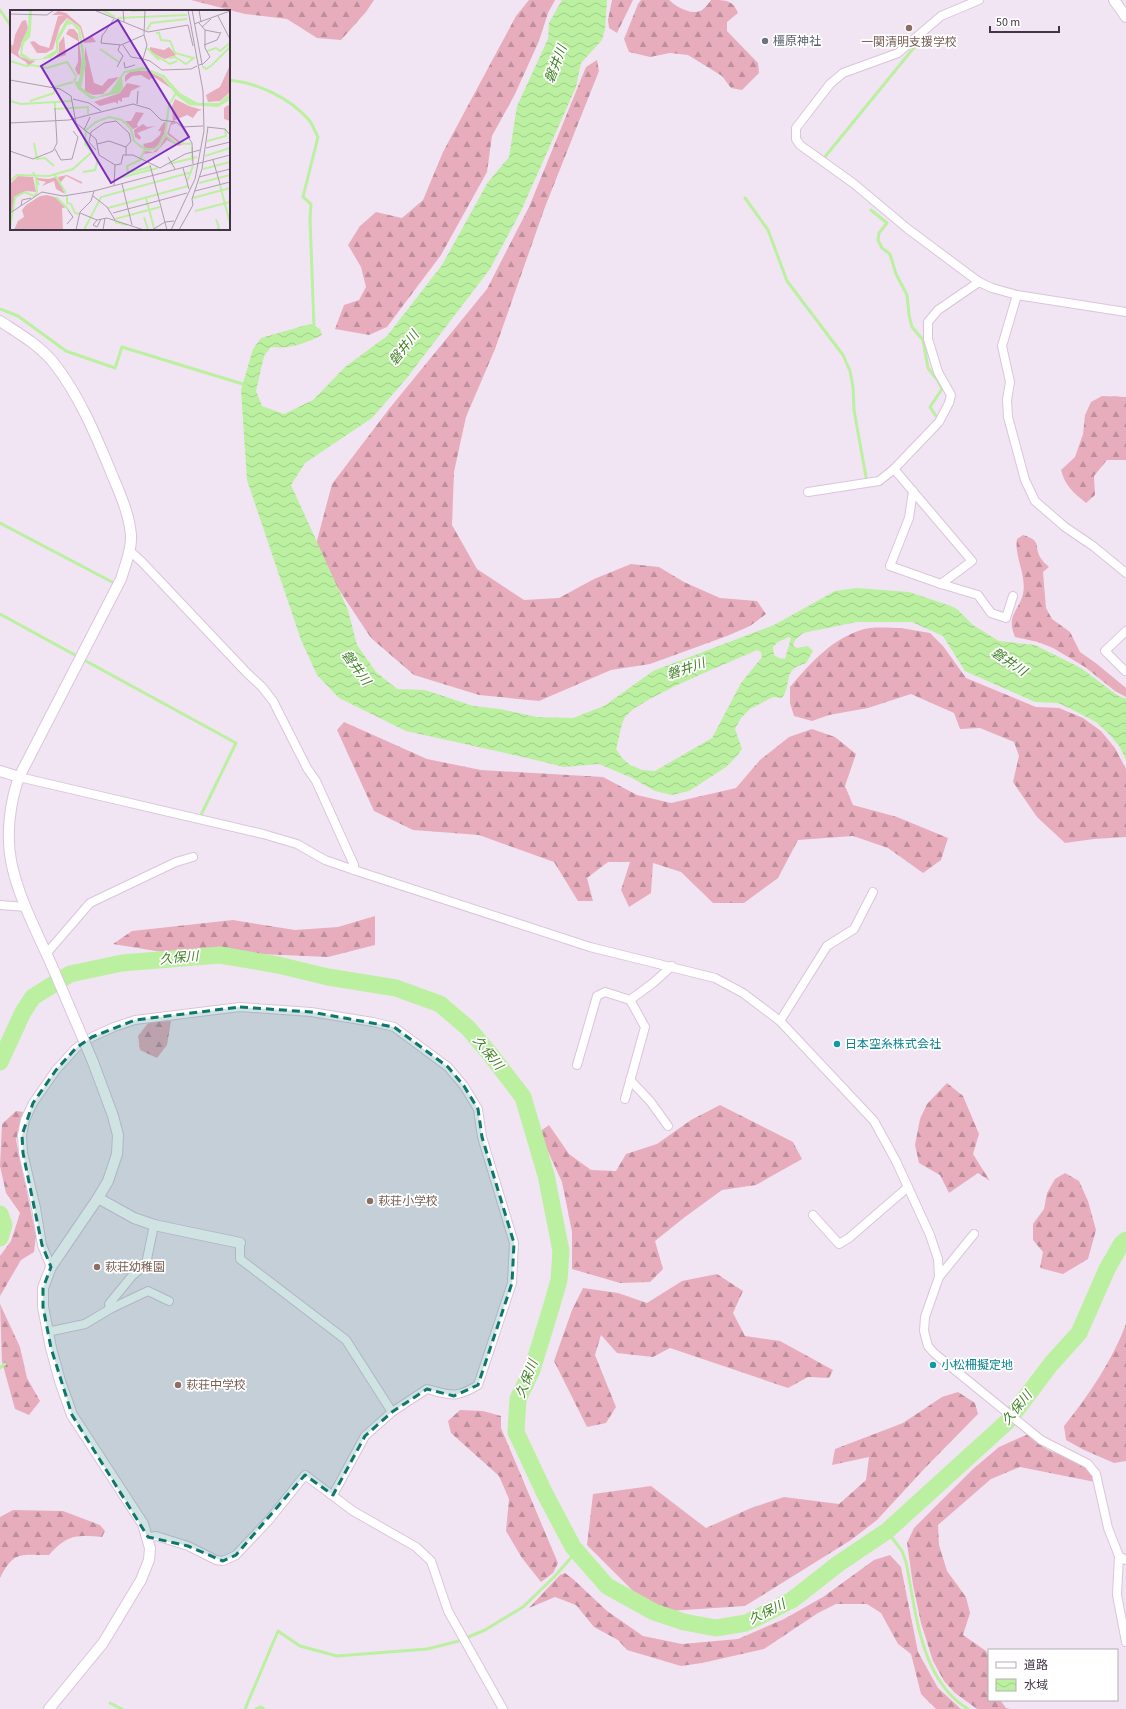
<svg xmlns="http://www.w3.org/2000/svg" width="1126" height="1709" viewBox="0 0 1126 1709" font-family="'Source Sans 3','Noto Sans JP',sans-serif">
	<defs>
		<pattern id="forest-firs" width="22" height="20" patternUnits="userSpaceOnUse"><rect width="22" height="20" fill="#e7adbd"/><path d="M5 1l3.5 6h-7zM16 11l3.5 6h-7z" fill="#bd8e9b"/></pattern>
		<pattern id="water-waves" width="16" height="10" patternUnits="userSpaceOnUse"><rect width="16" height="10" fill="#baf0a0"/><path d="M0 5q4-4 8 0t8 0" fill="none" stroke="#a1ce8b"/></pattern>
	</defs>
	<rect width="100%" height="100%" fill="#f2e5f3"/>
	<g fill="url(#forest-firs)">
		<polygon points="191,0 374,0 366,12 341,40 317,38 287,19 245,14"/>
		<polygon points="529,0 555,0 548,13 539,41 515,94 492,136 487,172 441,255 387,327 369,335 335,329 344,305 359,300 366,287 361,267 348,245 360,226 376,212 402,218 423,200 443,152 516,16"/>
		<polygon points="612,0 633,0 617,33 609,28 608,20"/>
		<path d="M 641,0 L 669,0 C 677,7 691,16 702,10 C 705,8 709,3 711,0 C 726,0 733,0 738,13 L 727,22 L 727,31 L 758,63 L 759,73 L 742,90 L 731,88 L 722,76 L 688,55 L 670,53 L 650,57 L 629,52 L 624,39 L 638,4 Z"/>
		<polygon points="597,60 599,71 545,207 495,349 466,417 454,472 452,525 477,569 524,600 559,598 594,579 631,564 659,567 684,582 720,598 757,601 766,614 750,626 727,636 650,664 611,670 539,701 479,695 414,675 371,638 314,552 332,484 389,409 487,289 529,207 586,67"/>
		<path d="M 1102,396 L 1126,397 L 1126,460 L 1107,460 L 1094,476 L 1095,495 L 1086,503 C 1074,493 1065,486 1061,470 L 1075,457 L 1083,434 L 1085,415 L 1091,402 Z"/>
		<path d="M 1023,535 C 1042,541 1034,545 1040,557 C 1042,561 1046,564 1049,567 L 1043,572 L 1046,608 L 1052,619 L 1070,632 L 1080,652 L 1097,664 L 1126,688 L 1126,697 L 1115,691 L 1085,667 L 1053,648 L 1038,642 L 1015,637 C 1006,616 1018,612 1023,594 C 1027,575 1014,557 1017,539 Z"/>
		<path d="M 901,628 L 930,633 L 943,646 L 966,678 L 1036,707 L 1059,708 L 1083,718 L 1101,731 L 1115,748 L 1126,769 L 1126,837 L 1094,839 L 1065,843 L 1037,817 L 1013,782 L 1019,756 L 1014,742 L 980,728 L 960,729 L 954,713 L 911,694 L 868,708 L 829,715 L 812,721 L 794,716 L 790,703 L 790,687 C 810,664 830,640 861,630 C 872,626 889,628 901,628 Z"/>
		<polygon points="344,722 427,759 481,770 603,777 637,795 671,803 736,788 760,760 789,737 812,729 835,737 856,754 845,786 853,805 897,817 948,838 941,860 923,873 888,848 853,836 798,840 778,878 744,903 713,903 681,872 653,863 651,893 629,907 621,890 630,862 608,862 587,878 593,901 578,901 554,862 479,835 413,830 374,811 337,730"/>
		<polygon points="375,916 375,945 328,957 260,954 168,953 113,944 132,931 233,920 295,930 338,927"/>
		<polygon points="171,1021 167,1045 157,1058 140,1050 138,1036 149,1022"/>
		<polygon points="947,1083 963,1096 979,1134 973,1154 990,1181 978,1173 949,1193 940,1175 919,1163 915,1145 920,1119 927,1104"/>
		<polygon points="720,1105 793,1142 802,1159 756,1185 722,1190 685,1217 655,1241 663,1269 650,1282 620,1283 572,1269 572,1232 562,1182 539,1132 549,1125 569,1154 591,1170 616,1171 626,1154 657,1144 691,1120"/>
		<polygon points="16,1111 23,1112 16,1140 36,1236 34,1252 21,1260 0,1296 0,1256 11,1241 20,1213 6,1193 0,1166 2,1124"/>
		<polygon points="1065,1173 1079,1181 1088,1201 1096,1230 1088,1259 1063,1274 1040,1268 1043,1252 1033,1240 1033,1224 1044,1209 1047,1193 1055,1179"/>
		<polygon points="717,1274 743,1291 733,1313 745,1336 780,1341 833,1370 829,1378 808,1377 788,1388 670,1348 653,1357 617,1353 601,1335 595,1355 616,1407 606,1423 587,1427 554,1361 572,1310 583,1288 618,1293 647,1303 682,1281"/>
		<polygon points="0,1304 20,1347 27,1378 40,1401 29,1415 15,1409 2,1362"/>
		<path d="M 1126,1324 L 1126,1461 L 1114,1463 L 1084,1450 L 1066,1440 L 1064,1426 C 1089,1395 1112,1361 1126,1324 Z"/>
		<polygon points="958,1392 975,1403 978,1414 925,1468 877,1520 851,1540 745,1606 669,1611 633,1591 587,1545 593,1494 651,1486 706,1528 751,1508 784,1497 839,1504 866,1480 869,1457 832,1465 835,1449 903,1423 942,1397"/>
		<polygon points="460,1410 483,1411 501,1416 501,1428 558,1563 553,1573 541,1582 522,1558 506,1531 509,1499 499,1476 451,1433 448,1421"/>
		<path d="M 1028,1434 C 1034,1439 1041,1446 1048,1450 C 1064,1458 1092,1461 1095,1482 L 1020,1467 L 991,1479 L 938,1525 L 939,1545 L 947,1571 L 966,1597 L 970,1613 L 963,1635 L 986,1651 L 989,1657 L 989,1700 L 1000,1700 L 1006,1708 L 1010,1709 L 977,1709 L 955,1693 L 944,1681 L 933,1661 L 921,1623 L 913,1585 L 907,1543 L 914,1528 L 973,1469 L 999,1447 Z"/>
		<path d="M 13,1510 L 63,1511 L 100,1525 L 105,1531 L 102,1537 C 76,1535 68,1534 49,1555 C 21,1555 14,1550 0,1578 L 0,1517 Z"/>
		<polygon points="890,1555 901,1567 918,1652 938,1688 961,1709 936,1709 921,1694 911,1654 898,1644 881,1613 867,1604 836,1604 818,1613 764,1649 702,1663 681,1666 627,1650 618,1640 594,1627 576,1605 555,1597 529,1608 560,1575 565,1573 573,1579 607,1611 643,1636 682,1644 738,1639 784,1619 823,1597 874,1560"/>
	</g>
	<path fill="url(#water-waves)" fill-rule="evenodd" d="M 562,0 L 607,0 L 605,29 L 602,40 L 581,63 L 576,87 L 521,211 L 490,269 L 406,379 L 372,418 L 305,463 L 291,485 L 348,610 L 357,645 L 376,672 L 397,689 L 425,690 L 473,706 L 500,709 L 537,717 L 573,718 L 604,706 L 653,671 L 774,625 L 835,591 L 857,588 L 909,592 L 951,606 L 957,609 L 973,625 L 999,641 L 1035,645 L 1081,668 L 1117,695 L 1126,699 L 1126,760 L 1120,747 L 1108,733 L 1096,722 L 1069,708 L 1058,703 L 1035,702 L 965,671 L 943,636 L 912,622 L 857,622 L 803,633 L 795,640 L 793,646 L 797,648 L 808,646 L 813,651 L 806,663 C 781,670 793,683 782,698 L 773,697 L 750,709 L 741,718 L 735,729 L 742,749 L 737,756 L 726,767 L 689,791 L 672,795 L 655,791 L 632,778 L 599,764 L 564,767 L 523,757 L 406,731 L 339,698 L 317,675 L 301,640 L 247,480 L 241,390 L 253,349 L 261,338 L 310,324 L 320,329 L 322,335 C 304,344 291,349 271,347 L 264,356 L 256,391 L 262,406 L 284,414 L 313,400 L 345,367 L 387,336 L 442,265 L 488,182 L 509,157 L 517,106 L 548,39 L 549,23 ZM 789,637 L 791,638 L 785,659 L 779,658 L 774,655 L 773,647 L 778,642 ZM 757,650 L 761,652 L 762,657 L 741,683 L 712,738 L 655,771 L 642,770 L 630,765 L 622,758 L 616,749 C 619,740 620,728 624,719 C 633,700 734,661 757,650 Z"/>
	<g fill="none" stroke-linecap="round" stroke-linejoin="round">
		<g stroke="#baf0a0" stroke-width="3">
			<polyline points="0,10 11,26"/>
			<path d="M 229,80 C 258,83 290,98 309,120 C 313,125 315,132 318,137 L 303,197 L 311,204 L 310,219 L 314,327 L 312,328"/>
			<polyline points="824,158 925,34"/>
			<polyline points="745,198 768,230 787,281 843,355 850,371 853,387 854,410 866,477"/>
			<polyline points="871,210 887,223 879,233 878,240 882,248 890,254 896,274 907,295 909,315 912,327 923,340 928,368 938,381 942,389 930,407 936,416"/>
			<polyline points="0,309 18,316 66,351 115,368 122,347 246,385"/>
			<polyline points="0,523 114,583"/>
			<polyline points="0,614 236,743 201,815"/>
			<polyline points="0,1368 5,1364"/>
			<path d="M 887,1531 L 902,1551 L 906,1562 C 916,1611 920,1680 968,1709"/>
			<polyline points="110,1703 122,1709"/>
			<polyline points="245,1709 278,1631 300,1646 337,1656 427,1649 459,1641 485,1630 523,1607 554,1577 577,1551"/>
			<polyline points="256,1709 261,1707 264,1709"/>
		</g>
		<g stroke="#baf0a0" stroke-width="17">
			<polyline points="0,1062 23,1012 33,997 70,974 122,963 220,955 278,965 328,977 396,988 440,1004 468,1028 490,1054 523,1097 546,1175 561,1251 559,1280 551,1308 532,1370 518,1399 516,1432 545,1494 573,1547 607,1586 654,1612 684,1622 716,1628 746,1623 792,1600 838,1564 887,1531 1008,1421 1051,1364 1079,1333 1107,1269 1122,1243 1126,1240"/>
			<polyline points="0,1214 4,1225 0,1238"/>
		</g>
		<defs>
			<g id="minor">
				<polyline points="979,0 941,16 898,53 843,73 830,84 796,128 796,139 800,145 853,183 908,229 979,282 992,288 1017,295 1126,312"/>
				<polyline points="1017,295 1002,346 1010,382 1007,400 1008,417 1025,480 1035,501 1065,527 1093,546 1126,573"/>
				<polyline points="894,469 972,561 941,584"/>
				<polyline points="913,491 909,518 890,566 941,584 978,595 991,613 1006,618 1013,596"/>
				<polyline points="808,492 879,481 894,469 939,422 949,403 951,395 938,372 928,339 928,322 938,310 979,282"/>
				<polyline points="130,551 142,562 247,673 262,687 273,701 307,768 316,781 354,865 354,870"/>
				<polyline points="1125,671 1105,651 1126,631"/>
				<polyline points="19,777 263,834 297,844 325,860 354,870 590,947 715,978 743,993 780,1021 874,1121 896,1161 930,1235 938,1259 939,1277 925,1317 924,1331 928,1346 934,1353 1041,1440 1088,1464 1096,1474 1108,1528 1119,1556 1126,1560"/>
				<polyline points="0,905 26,907"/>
				<polyline points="46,954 90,903 176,862 193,857"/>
				<polyline points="780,1021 827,946 854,929 873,892"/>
				<polyline points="577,1065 597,996 605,992 630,1000 653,983 672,966"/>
				<polyline points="630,1080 650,1101 668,1126"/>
				<polyline points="625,1099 645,1027 630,1000"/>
				<polyline points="813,1215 839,1244 849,1238 908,1187"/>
				<polyline points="240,1243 240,1259 346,1340 392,1412"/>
				<path d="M 51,1267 L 42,1245 L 36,1208 L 23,1153 L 22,1135 L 25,1120 L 33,1103 L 56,1070 L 76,1048 L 92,1037 L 114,1027 L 135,1020 L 240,1007 L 311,1012 L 373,1022 L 394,1027 L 448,1067 L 464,1086 L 478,1109 L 482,1137 L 514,1243 L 512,1283 L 478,1385 C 456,1399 450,1395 427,1389 L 392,1412 L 365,1436 L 333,1495"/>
				<polyline points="939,1277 974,1234"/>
				<polyline points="110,1309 109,1304 132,1276 146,1264 154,1225"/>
				<polyline points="47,1332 85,1324 110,1309 148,1291 169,1301"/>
				<polyline points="148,1537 156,1536 188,1546 216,1560 223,1561 236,1555 269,1520 305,1475 353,1511 416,1547 431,1561 448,1611 503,1709"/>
				<polyline points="1119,1556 1117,1595 1126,1642"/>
			</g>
			<g id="tertiary">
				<polyline points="1114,0 1126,17"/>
				<path d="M 0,321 C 18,333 39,345 53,362 C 80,396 97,438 113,477 C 121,496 129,514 131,535 C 132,550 125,565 121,579 L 19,777 C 10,802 6,834 11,861 C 18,897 37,932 52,966"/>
				<polyline points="0,771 19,777"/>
				<polyline points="98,1198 134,1218 154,1225 240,1243"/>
				<polyline points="49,1709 103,1643 141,1580 149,1560 150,1548 143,1524 72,1415 60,1381 51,1348 43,1307 43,1288 51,1267 98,1198 108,1181 117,1154 118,1135 113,1116 93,1062"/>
			</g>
		</defs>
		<use href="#minor" stroke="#dac4dc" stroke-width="10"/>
		<use href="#tertiary" stroke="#dac4dc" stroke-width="12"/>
		<use href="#minor" stroke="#fff" stroke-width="8"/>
		<use href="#tertiary" stroke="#fff" stroke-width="10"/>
		<defs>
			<polyline id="tertiary-bridge" points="52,966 93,1062"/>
		</defs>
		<use href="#tertiary-bridge" stroke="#dac4dc" stroke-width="12" stroke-linecap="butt"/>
		<use href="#tertiary-bridge" stroke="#fff" stroke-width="10"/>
	</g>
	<path fill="#0f766e" fill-opacity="0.2" stroke="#0f766e" stroke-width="3" stroke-dasharray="8 5" stroke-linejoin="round" d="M 240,1007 L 311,1012 L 394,1027 L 448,1067 L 464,1086 L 478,1109 L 482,1137 L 514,1243 L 512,1283 L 478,1385 L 454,1396 L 427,1389 L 392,1412 L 365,1436 L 333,1495 L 305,1475 L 236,1555 L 223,1561 L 188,1546 L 148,1537 L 72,1415 L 51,1348 L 43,1307 L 43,1288 L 51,1267 L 42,1245 L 23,1153 L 22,1135 L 33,1103 L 56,1070 L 76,1048 L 92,1037 L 135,1020 Z"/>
	<g fill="#8d6e63" stroke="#fff" stroke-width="1.5">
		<circle cx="909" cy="28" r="4"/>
		<circle cx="370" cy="1201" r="4"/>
		<circle cx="97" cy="1267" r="4"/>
		<circle cx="178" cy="1385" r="4"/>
	</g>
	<circle fill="#6b7280" stroke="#fff" stroke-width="1.5" cx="765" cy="41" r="4"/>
	<g fill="#0f9aa8" stroke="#fff" stroke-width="1.5">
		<circle cx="837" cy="1044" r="4"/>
		<circle cx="933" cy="1365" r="4"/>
	</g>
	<g text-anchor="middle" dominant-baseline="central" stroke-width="3.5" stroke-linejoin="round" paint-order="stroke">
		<g font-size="12" fill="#5b616d" stroke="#fff" text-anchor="start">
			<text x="773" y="41">橿原神社</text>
		</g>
		<g font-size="12" fill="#785e54" stroke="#fff" text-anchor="start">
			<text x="909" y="42" text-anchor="middle">一関清明支援学校</text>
			<text x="378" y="1201">萩荘小学校</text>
			<text x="105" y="1267">萩荘幼稚園</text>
			<text x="186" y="1385">萩荘中学校</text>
		</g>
		<g font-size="12" fill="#0d838f" stroke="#fff" text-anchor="start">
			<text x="845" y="1044">日本空糸株式会社</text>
			<text x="941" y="1365">小松柵擬定地</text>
		</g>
		<g font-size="13" font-style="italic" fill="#418125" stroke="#fff">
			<text transform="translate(556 64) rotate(-69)">磐井川</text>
			<text transform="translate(404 348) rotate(-52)">磐井川</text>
			<text transform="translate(1009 662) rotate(34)">磐井川</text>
			<text transform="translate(356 668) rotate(54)">磐井川</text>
			<text transform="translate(686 669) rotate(-19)">磐井川</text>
			<text transform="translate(179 958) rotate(-5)">久保川</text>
			<text transform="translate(488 1053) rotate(51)">久保川</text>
			<text transform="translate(527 1379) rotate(-69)">久保川</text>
			<text transform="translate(1017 1408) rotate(-51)">久保川</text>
			<text transform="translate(767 1612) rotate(-26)">久保川</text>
		</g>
	</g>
	<g transform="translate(10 10)">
		<rect width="220" height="220" fill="#f2e5f3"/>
		<path d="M 48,1 L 56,3 L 71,16 L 75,30 L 82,26 L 86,32 L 74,33 L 70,17 L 57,8 L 50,16 L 43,39 L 36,43 L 27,43 L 20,32 L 24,31 L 29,35 L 39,38 L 48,6 L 54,5 L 42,5 ZM 16,10 L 18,18 L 8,43 L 10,47 L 25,51 L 18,56 L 16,52 L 0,42 L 0,33 L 3,36 L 5,25 L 12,11 ZM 59,19 L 64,19 L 68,24 L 72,55 L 71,63 L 68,65 L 65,59 L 68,52 L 68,31 L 56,24 ZM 54,26 L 56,45 L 43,49 L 49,42 L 49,33 ZM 75,36 L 84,73 L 92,76 L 98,69 L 109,67 L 93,84 L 83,85 L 75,81 ZM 140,37 L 154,40 L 159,37 L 166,45 L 155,49 L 140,42 ZM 219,57 L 220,82 L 210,91 L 198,92 L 196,85 L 210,77 ZM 121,61 L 138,61 L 152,68 L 162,79 L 144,67 L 139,70 L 131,65 L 122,66 L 115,72 L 115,66 ZM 117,73 L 131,76 L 121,81 L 119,87 L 112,88 L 112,92 L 108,90 L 108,94 L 105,92 L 90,96 L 84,92 L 110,83 ZM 165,89 L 179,96 L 192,100 L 188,101 L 183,108 L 177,105 L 163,111 L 162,96 ZM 126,102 L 134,103 L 127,114 L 128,117 L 123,119 L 115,111 L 121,111 ZM 154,112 L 156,113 L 154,124 L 148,135 L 143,139 L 135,138 L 133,134 L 142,132 L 150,125 L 151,121 L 148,121 ZM 161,112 L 167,113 L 161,115 L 159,123 L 169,131 L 174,132 L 169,133 L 176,133 L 169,136 L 157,130 L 146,142 L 134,144 L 135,141 L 143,142 L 149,138 L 156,126 L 162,132 L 165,133 L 169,133 L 157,124 ZM 133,114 L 137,117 L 145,116 L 127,123 L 131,127 L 130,130 L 125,127 L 124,120 ZM 57,165 L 72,172 L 72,174 L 56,166 L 50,173 L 55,184 L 46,179 L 44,171 L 32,176 L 36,172 L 27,170 L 27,168 L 39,169 L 46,167 L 50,172 L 48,167 ZM 8,166 L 23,167 L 26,182 L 16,181 L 10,184 L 4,190 L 3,200 L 0,202 L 0,174 ZM 37,185 L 48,188 L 57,197 L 52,198 L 53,220 L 4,220 L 8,211 L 14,207 L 12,200 L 16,195 L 30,186 Z" fill="#e7adbd"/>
		<path d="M 218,95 L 220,96 L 220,111 L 214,109 L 214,98 Z" fill="#e7adbd"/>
		<path d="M 19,0 L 22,0 L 21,20 L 20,27 L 14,33 L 12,43 L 21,49 L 31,49 L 46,40 L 46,28 L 57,9 L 70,17 L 76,54 L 71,77 L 82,86 L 87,87 L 100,82 L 114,61 L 133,57 L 154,65 L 170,83 L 188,93 L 209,93 L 220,83 L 220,90 L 208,97 L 179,95 L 167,86 L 153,68 L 136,60 L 115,63 L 112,67 L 113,78 L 110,83 L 81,89 L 68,79 L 63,70 L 67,65 L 65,72 L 69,71 L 72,46 L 68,20 L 62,14 L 57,15 L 48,32 L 49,41 L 41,48 L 20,51 L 10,46 L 11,33 L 18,18 Z" fill="#baf0a0"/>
		<path fill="none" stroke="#baf0a0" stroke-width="2" d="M 92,0 L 105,7M 121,1 L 142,0M 107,8 L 177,5M 137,20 L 141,13 L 177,9M 146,23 L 149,23 L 151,30 L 160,31 L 165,43 L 183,48M 137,38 L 149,50M 90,39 L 109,52M 197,41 L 206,38 L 210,41 L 220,33M 140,42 L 160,54 L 167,51M 159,48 L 165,47 L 176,54 L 185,47M 0,51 L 16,56 L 21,55 L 37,58 L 57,52 L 66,66M 192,56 L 196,59 L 202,55 L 220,37M 45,77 L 63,72M 0,91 L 11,94 L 62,91M 20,91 L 44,83 L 44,79M 45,93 L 45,99 L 78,97 L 78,104M 155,125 L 165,133 L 181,134M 197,131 L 216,126 L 215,119M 24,133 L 27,149 L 35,148 L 44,156M 182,137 L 182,151M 135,139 L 130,150 L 117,156 L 118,163 L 140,157M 195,146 L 220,138M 159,154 L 187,147M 193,159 L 220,152M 23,162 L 29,175M 73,162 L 85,160 L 88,149M 45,165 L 56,183M 109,168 L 148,158M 0,171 L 7,165 L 39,166 L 63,159 L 82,142 L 75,134 L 76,120 L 86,112 L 99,107 L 112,110 L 121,119 L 124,131 L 130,136 L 138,140 L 147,138 L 155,125 L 159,95 L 166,83M 177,171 L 183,156M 189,173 L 220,165M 210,175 L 220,213M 57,186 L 57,193 L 61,194 L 65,203 L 69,204M 46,187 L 59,200M 136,188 L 144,218M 183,188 L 220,178M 98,198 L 178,176M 185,201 L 220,192M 134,207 L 138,220M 105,209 L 150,197M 105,212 L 117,215M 0,218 L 5,187 L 15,182 L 24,186 L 27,183 L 26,166M 74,220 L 91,187 L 182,162M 206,220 L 209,218 L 206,209"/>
		<path fill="none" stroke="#ac9ead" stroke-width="1" d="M 84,0 L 138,22 L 178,15M 113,0 L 114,12M 182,0 L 192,54 L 189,55M 189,0 L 191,12M 0,4 L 37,5 L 44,0M 208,6 L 220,29M 104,9 L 92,26 L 91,33 L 111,35 L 134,25 L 135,0M 189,13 L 195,20 L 195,38 L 200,47 L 192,55M 184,14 L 220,1M 178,15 L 183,36M 192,17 L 201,9M 195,20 L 210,23M 134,25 L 137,35 L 133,49 L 140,51 L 152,60 L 181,59 L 187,56M 113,35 L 121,47 L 133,49M 194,35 L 207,30 L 211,22M 114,52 L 115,58 L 125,55M 107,57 L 113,46 L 108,40 L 110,35M 0,70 L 50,79 L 61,86 L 66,113 L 86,129 L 89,145 L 105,155 L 111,154 L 113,145 L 123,145 L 150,158 L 175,144 L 190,140M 63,89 L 79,93 L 91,101M 127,94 L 128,81M 0,113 L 59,110 L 123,94 L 140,99 L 151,110 L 166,112 L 172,117 L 193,116M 172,117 L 182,133 L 183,154M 197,117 L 215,119 L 220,125M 74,120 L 80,107M 87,134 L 99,131 L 116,137M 196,138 L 220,132M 45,139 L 51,150 L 62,149 L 68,127 L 63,121M 86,140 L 79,132 L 81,122 L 94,113 L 106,111 L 119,123 L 121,131 L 116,137 L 116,145M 0,141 L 23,149 L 43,141 L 47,133 L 45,98M 158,147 L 165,159M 203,150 L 210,174M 140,155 L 157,220M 173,158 L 179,179M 189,167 L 220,159M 112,174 L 122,215M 104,176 L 105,155M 185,181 L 220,172M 83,186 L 97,197 L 105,210M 11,196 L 12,190 L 21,188M 0,203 L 32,182 L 53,186 L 84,181 L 220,145M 70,203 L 87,210 L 97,208 L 134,220M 103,203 L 177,183M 87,210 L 83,215 L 87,217 L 91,209M 57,214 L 63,207 L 58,200M 66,220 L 70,202 L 81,191 L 84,181M 93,220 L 95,208M 142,220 L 155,212 L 164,211M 161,220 L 185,169 L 194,121 L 193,81 L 178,0M 169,220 L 183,195 L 182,189 L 192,159 L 198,117"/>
		<path fill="#7b2cbf" fill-opacity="0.15" stroke="#7b2cbf" stroke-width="2" d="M 108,10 L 179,127 L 101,173 L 31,56 Z"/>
		<rect width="220" height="220" fill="none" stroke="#433445" stroke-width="2"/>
	</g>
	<rect x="988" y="1649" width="130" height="52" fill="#ffffff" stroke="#b4aeb5"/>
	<rect x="996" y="1662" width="20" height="6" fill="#ffffff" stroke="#b4aeb5"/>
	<text x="1024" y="1669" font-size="12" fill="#433445">道路</text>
	<rect x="996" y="1679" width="20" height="12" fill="url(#water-waves)" stroke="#b4aeb5"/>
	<text x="1024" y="1689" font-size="12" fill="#433445">水域</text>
	<path d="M990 26v6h69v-6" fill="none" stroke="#433445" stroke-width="2"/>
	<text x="996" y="26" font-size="12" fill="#433445" stroke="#ffffff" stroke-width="3" paint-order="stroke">50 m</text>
</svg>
